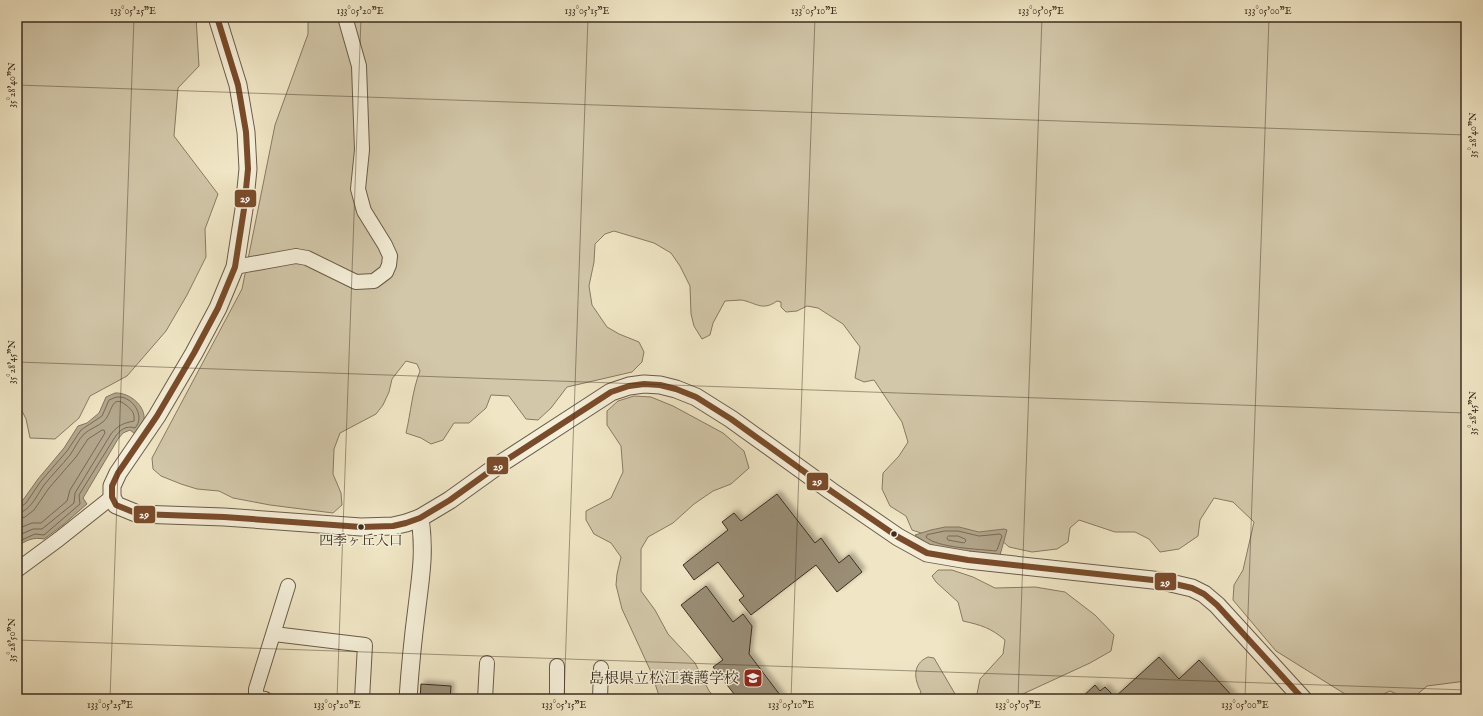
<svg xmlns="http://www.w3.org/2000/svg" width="1483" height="716" viewBox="0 0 1483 716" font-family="'IM FELL English','Noto Serif JP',serif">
	<defs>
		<filter id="shadow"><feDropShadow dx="3.5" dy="-3.5" stdDeviation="2" flood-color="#0004"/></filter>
	</defs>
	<rect width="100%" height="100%" fill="#f0e6c5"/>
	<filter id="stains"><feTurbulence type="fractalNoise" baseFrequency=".005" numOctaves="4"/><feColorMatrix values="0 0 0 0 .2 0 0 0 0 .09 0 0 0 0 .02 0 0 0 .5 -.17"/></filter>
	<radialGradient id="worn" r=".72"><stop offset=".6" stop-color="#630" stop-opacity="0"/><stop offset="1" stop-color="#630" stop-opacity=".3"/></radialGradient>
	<g fill="#d2c7a9" stroke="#887a64">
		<polygon points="17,17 196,17 199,66 178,88 174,136 218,194 205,229 206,257 187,295 166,331 127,376 90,396 79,418 55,439 30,438 26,419 18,403 17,403"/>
		<path d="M 308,17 L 1466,17 L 1466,681 L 1427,686 L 1412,699 L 1407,699 L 1390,691 L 1373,699 L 1353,699 L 1276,651 L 1233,600 L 1234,585 L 1243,570 L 1254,522 L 1233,502 L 1214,498 L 1200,520 L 1198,536 L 1179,549 L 1160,552 L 1149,539 L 1135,532 L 1115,532 L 1079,520 L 1070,528 L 1068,542 L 1057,549 L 1032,552 L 1009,547 L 998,537 L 930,536 L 912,530 L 906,516 L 890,506 L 882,489 L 883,473 L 899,456 L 908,442 L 902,422 L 874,380 L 864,382 L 855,378 L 860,347 L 843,324 L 818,308 L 807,306 L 797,311 L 786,312 L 781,307 L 781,302 L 777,301 C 762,312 755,302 741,300 C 736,300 730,301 725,301 L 713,323 L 710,335 L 702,339 L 694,326 L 691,314 L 690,286 L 680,266 L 671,253 L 654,243 L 614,231 L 605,234 L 595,244 L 594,262 L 589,286 L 592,305 L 607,327 L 619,334 L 639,342 L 644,352 L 642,362 L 632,372 L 567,387 L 551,408 L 538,420 L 526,419 L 509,396 L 491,395 L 486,408 L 469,423 L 454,423 L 443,440 L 431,444 L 421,438 L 406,433 C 411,412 412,391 420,371 L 417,364 L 406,361 L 392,379 L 389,392 L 383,405 L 376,414 L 340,433 L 334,449 L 333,474 L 341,493 L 342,505 L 333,513 L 270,505 L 233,498 L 219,491 L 197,489 L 181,484 L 161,476 L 153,469 L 152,458 L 242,289 L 275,125 L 308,34 Z"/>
		<polygon points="634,396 651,397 673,406 723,433 744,451 749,468 731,484 713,491 694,504 673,523 648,537 641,549 641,591 655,610 668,634 695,663 709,691 716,699 660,699 652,674 622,609 616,585 617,574 621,557 611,543 594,534 586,520 586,511 611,498 623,472 621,446 607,425 607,411 618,401"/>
		<path d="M 938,570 L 952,570 L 973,577 L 995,588 L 1035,587 L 1065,592 L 1095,615 L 1114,635 L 1111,651 L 1090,663 L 1012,699 L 976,699 L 980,679 L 1003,654 L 1005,640 C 991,628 981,625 963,621 L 958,602 L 936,582 L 932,576 Z"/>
		<path d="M 928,657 L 934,658 L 958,699 L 916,699 L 921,692 C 914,679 912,664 928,657 Z"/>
	</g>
	<g fill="#b3a78d" stroke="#847761">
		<path d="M 115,393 C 130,392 149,408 143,424 C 141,428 137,431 135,434 L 130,430 L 123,433 L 118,439 L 83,498 L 87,504 L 63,525 L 44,539 C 33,537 26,540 17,547 L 17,505 L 23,500 L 38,479 L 64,448 L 78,426 L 87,423 L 99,413 L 106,397 Z"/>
		<polygon points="945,527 959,527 979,532 1004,529 1007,530 1000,555 951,550 928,544 915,535 931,530"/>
	</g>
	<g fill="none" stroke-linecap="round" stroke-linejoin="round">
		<g stroke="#786a56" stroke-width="1">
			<path d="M 17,508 L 21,507 L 26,503 L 41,481 L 67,451 L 81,430 L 102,416 L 109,400 C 112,399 115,397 118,397 C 132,396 146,416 135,428 C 126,425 120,430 115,437 L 79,495 L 80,504 L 44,535 L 35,534 L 17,542"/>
			<path d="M 17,513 C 30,512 37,495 44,485 C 52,475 62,465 70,455 C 75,448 78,440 84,434 C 89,429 99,426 104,421 C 112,414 111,393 126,405 C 132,410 135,413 134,421 C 124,423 118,425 111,434 L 75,493 L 74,503 L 42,529 L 33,529 L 17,536"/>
			<polyline points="17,519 25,517 34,510 49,488 76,457 88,439 102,430 104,430 105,433 70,490 67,501 41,523 32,523 17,529"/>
			<path d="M 945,531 L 958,531 L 979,536 L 1000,534 L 1002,536 L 997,550 L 996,551 C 979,549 937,548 926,537 L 927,535 Z"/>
			<polygon points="949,536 958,536 965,539 966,541 964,543 948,540 947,538"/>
		</g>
	</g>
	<g fill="#9a8e76" stroke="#3d2e20" filter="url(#shadow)">
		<polygon points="777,494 815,543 821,538 839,563 849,555 862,572 837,592 816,565 751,615 739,600 744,596 718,562 694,580 683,565 728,530 722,522 734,513 741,521"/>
		<polygon points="706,586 733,622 743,614 752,626 749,654 783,699 738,699 713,667 723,660 681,605"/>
		<polygon points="1159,657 1179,679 1199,660 1235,699 1080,699 1095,685 1100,691 1105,687 1115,697"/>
		<polygon points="421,684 451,686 450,699 420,699"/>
	</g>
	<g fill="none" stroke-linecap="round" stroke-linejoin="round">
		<defs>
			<g id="minor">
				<polyline points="235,267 296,256 307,258 356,282 374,281 386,272 389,265 390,256 385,245 364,211 358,189 362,150 359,66 345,17"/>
				<polyline points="17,570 59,539 112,497"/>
				<polyline points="274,634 365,645 362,699"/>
				<polyline points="265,699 258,698 256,695 256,689 288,586"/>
				<polyline points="485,699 487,663"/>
				<polyline points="557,699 557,666"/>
				<polyline points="600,699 601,668"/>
			</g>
			<g id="tertiary">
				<polyline points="217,17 238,85 246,132 248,169 244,209 235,267 218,308 194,353 157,416 118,473 112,486 112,497 116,505 138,514 224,517 361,527 393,526 406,523 420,518 450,500 500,464 611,392 629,386 644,384 660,385 676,389 696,397 731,419 831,491 898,537 927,553 968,560 1162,581 1192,588 1204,594 1217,605 1303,699"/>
				<path d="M 408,699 C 410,668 413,638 417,607 C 421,574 425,552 420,518"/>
			</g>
		</defs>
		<use href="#minor" stroke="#6a5c49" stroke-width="16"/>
		<use href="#tertiary" stroke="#6a5c49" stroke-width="19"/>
		<use href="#minor" stroke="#f5efd9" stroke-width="14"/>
		<use href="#tertiary" stroke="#f5efd9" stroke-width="17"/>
		<defs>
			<polyline id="bus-1" points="217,17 238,85 246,132 248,169 244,209 235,267 218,308 194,353 157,416 118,473 112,486 112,497 116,505 138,514 224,517 361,527 393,526 406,523 420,518 450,500 500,464 611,392 629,386 644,384 660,385 676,389 696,397 731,419 831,491 898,537 927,553 968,560 1162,581 1192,588 1204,594 1217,605 1303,699"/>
		</defs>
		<use href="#bus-1" stroke="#f5efd9" stroke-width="9"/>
		<use href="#bus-1" stroke="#7a4b2a" stroke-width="6"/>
	</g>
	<path fill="none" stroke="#3d2e20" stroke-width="1" stroke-opacity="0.45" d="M 17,85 L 1466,135M 17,362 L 1466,413M 17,640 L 1466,690M 110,699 L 134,17M 337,699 L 361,17M 564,699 L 588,17M 791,699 L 815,17M 1018,699 L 1042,17M 1245,699 L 1269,17"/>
	<defs>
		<symbol id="school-square" viewBox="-11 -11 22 22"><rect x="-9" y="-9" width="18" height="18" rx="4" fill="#8f2418" stroke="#f5efd9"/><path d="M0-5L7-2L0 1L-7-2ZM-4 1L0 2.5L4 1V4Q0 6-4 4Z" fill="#fff"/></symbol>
	</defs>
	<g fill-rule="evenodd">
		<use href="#school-square" x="742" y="667" width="22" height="22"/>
	</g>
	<g fill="#3d2e20" stroke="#f5efd9" stroke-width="1.5">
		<circle cx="361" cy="527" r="3.5"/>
		<circle cx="894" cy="534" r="3.5"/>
	</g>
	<g text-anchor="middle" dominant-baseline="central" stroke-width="3" stroke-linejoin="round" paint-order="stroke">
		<g font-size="14" fill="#3d2e20" stroke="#f5efd9">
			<text x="361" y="541">四季ヶ丘入口</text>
		</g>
		<g font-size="15" fill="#3d2e20" stroke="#f5efd9" text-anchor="end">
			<text x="739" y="678">島根県立松江養護学校</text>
		</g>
	</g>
	<g stroke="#f5efd9" stroke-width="1.5">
		<rect x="234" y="189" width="23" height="19" rx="4" fill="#7a4b2a"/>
		<rect x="486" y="456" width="23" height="19" rx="4" fill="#7a4b2a"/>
		<rect x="806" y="472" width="23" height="19" rx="4" fill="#7a4b2a"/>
		<rect x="133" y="505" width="23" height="19" rx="4" fill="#7a4b2a"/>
		<rect x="1154" y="572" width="23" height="19" rx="4" fill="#7a4b2a"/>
	</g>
	<g font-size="11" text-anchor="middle" font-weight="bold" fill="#fff">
		<text x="245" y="202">29</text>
		<text x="498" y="470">29</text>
		<text x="817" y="485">29</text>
		<text x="144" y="518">29</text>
		<text x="1165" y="586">29</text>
	</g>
	<rect width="1483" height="716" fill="none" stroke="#f0e6c5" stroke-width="44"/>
	<rect x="22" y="22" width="1439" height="672" fill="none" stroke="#3d2e20" stroke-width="1.5"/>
	<g font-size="10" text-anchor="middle" fill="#3d2e20">
		<text x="133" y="14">133°05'25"E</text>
		<text x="360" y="14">133°05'20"E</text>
		<text x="587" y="14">133°05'15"E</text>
		<text x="814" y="14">133°05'10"E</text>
		<text x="1041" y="14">133°05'05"E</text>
		<text x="1268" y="14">133°05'00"E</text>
		<text transform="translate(11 85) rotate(-90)" y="4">35°28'40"N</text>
		<text transform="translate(1472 135) rotate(-90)" y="4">35°28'40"N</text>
		<text transform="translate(11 362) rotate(-90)" y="4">35°28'45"N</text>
		<text transform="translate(1472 413) rotate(-90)" y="4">35°28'45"N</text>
		<text transform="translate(11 640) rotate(-90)" y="4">35°28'50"N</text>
		<text x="110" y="708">133°05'25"E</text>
		<text x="337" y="708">133°05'20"E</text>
		<text x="564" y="708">133°05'15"E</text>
		<text x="791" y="708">133°05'10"E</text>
		<text x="1018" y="708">133°05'05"E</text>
		<text x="1245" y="708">133°05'00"E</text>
	</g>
	<rect width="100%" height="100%" filter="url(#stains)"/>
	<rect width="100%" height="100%" fill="url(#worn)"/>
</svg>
